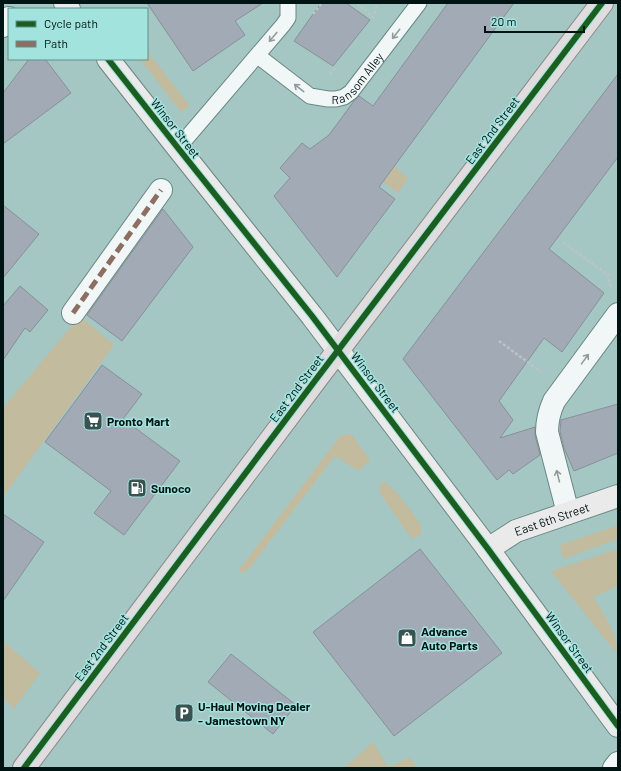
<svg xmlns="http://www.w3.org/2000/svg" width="621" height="771" viewBox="0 0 621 771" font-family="Barlow,sans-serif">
	<rect width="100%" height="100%" fill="#a4c7c4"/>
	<g fill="#c3bb9e">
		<polygon points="147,51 190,106 181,112 140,59 147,59"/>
		<polygon points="342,123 408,178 398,193 348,156 335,159 321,139 343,135"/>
		<polygon points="80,316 114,345 3,497 3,408"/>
		<polygon points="347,434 352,435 370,460 359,471 335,456 249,569 243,573 238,571 340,436"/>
		<path d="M 384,481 C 391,484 417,517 420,524 C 422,528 421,533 421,537 L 418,535 L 412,539 L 381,495 C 379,491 380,488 381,483 Z"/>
		<polygon points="618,525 618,539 563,559 560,545"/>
		<path d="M 618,549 L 617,586 L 594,597 C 601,610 621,639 616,653 L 551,571 Z"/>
		<polygon points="3,641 40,673 14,709 3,698"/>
		<polygon points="373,742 388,767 410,757 417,768 344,768"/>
	</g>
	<g fill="#a2aab6" stroke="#869197">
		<polygon points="147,3 263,3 235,21 245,35 193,71"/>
		<polygon points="321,3 346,3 370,20 333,66 294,41"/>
		<polygon points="448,3 514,3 379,187 395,199 337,277 274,196 290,178 280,168 302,143 310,149 329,135 354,101 359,96 373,106"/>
		<polygon points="29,59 45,59 71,93 3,144 3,93"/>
		<polygon points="618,74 618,157 549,249 604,293 562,352 544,338 499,401 513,420 500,438 535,427 535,435 540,455 513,474 509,470 497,480 403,359"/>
		<polygon points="3,205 39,234 3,278"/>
		<polygon points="163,209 193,247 122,341 87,315"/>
		<polygon points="20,286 48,310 30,332 25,328 3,360 3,306"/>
		<polygon points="102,365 142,394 123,419 180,461 124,535 94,513 111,491 45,442"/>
		<polygon points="618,404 618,453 574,471 564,448 560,431 561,420"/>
		<polygon points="3,514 44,542 3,601"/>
		<polygon points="420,549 502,653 394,736 313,632"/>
		<polygon points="231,654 296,705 273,734 208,682"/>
	</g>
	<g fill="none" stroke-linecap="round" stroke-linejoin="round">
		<defs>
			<g id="lane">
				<path id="s1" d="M 258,56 L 310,96 L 328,99 L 336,99 L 344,97 L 351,92 L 419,3"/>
				<polyline points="178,148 283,25 288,18 288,3"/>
			</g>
			<g id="street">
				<polyline points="3,26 9,18"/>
				<polyline points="73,313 161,190"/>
				<path d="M 568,513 L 547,432 C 547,420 549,412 554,401 L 618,314"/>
				<polyline points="614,768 618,763"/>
			</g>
			<g id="secondary">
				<polyline points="65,3 69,9"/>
				<polyline points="108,59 178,148 312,316 488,549 618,726"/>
				<path id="s2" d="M 488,549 L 516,531 L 618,496"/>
			</g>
			<polyline id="primary" points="24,768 314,382 602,3"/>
		</defs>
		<use href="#lane" stroke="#6a8784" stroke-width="17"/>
		<use href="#street" stroke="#6a8784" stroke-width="24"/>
		<use href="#secondary" stroke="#6a8784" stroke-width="24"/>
		<use href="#primary" stroke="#8a8a8c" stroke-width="24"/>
		<g stroke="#bbc4c4" stroke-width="2.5" stroke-dasharray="3 2" stroke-linecap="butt">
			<polyline points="357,3 373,17 378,3"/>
			<polyline points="313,14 322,3"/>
			<polyline points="330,74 337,66"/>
			<polyline points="563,242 608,275 611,288"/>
			<polyline points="499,341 541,372"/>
		</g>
		<use href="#lane" stroke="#f1f7f6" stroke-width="15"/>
		<use href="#street" stroke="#f1f7f6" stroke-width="22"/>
		<use href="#secondary" stroke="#eaeaea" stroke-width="22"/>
		<use href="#primary" stroke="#e1ddde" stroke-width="22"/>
		<polyline stroke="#8d6e63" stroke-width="5" stroke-dasharray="10 5" stroke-linecap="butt" points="73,313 161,190"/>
		<defs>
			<g id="cycleway">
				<polyline points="108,59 178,148 312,316 488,549 618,726"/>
				<polyline points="24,768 314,382 602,3"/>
			</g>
		</defs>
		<use href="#cycleway" stroke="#a2e3de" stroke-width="8"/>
		<use href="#cycleway" stroke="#1b5e20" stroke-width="6"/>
	</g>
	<defs><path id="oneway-shaft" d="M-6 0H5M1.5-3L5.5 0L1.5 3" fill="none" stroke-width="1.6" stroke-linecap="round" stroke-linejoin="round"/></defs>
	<g stroke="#919c9b">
		<use href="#oneway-shaft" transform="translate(396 34) rotate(128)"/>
		<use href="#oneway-shaft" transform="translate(273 37) rotate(130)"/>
		<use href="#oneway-shaft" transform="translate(299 88) rotate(-142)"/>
		<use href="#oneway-shaft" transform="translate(585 359) rotate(-54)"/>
		<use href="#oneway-shaft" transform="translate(558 476) rotate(-104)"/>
	</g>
	<defs>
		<symbol id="supermarket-square" viewBox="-11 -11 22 22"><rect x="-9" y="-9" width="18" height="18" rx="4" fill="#395351" stroke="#a2e3de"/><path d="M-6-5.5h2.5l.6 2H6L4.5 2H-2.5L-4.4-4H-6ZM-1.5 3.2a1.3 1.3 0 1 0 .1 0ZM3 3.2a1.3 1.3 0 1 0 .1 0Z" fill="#fff"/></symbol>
		<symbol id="fuel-square" viewBox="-11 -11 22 22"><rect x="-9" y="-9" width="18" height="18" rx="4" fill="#395351" stroke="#a2e3de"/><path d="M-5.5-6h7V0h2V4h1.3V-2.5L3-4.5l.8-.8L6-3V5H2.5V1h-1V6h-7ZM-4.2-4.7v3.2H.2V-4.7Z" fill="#fff"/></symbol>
		<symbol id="shop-square" viewBox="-11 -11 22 22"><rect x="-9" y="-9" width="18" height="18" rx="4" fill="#395351" stroke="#a2e3de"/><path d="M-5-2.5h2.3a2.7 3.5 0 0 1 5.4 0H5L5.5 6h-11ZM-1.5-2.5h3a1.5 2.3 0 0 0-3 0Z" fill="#fff"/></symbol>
		<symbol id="parking-square" viewBox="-11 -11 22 22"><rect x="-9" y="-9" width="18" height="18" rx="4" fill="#395351" stroke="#a2e3de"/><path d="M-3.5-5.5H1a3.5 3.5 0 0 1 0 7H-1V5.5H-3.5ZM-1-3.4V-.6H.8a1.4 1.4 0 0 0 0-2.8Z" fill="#fff"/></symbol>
	</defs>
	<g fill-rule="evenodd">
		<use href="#supermarket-square" x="82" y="410" width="22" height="22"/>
		<use href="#fuel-square" x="126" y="477" width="22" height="22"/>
		<use href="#shop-square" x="396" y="627" width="22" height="22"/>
		<use href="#parking-square" x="173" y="702" width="22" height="22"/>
	</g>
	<g text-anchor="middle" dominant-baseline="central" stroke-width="3" stroke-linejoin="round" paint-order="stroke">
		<g font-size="12" fill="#001413" stroke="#a2e3de">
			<text stroke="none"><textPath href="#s1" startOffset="122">Ransom Alley</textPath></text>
			<text transform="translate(176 128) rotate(52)">Winsor Street</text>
			<text transform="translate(492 130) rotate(-53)">East 2nd Street</text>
			<text transform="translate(376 382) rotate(53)">Winsor Street</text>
			<text transform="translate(296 388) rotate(-53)">East 2nd Street</text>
			<text stroke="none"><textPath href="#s2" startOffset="71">East 6th Street</textPath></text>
			<text transform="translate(570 642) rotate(54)">Winsor Street</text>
			<text transform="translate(101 647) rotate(-53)">East 2nd Street</text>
		</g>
		<g font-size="12" font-weight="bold" fill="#001413" stroke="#a2e3de" text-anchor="start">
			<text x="107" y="421">Pronto Mart</text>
			<text x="151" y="488">Sunoco</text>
			<text x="421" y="631">Advance<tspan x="421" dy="14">Auto Parts</tspan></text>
			<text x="198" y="706">U-Haul Moving Dealer<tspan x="198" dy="14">- Jamestown NY</tspan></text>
		</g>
	</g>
	<rect width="621" height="771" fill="none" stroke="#001413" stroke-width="8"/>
	<rect x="8" y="8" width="140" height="52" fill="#a2e3de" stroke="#61908d"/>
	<rect x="16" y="21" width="20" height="6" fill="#1b5e20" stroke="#61908d"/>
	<text x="44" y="28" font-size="12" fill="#001413">Cycle path</text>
	<rect x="16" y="41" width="20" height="6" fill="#8d6e63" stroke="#61908d"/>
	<text x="44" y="48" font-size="12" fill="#001413">Path</text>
	<path d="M485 26v6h99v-6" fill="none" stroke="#001413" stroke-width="2"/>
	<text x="491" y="26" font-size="12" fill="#001413" stroke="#a2e3de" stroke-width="3" paint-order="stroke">20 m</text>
</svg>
